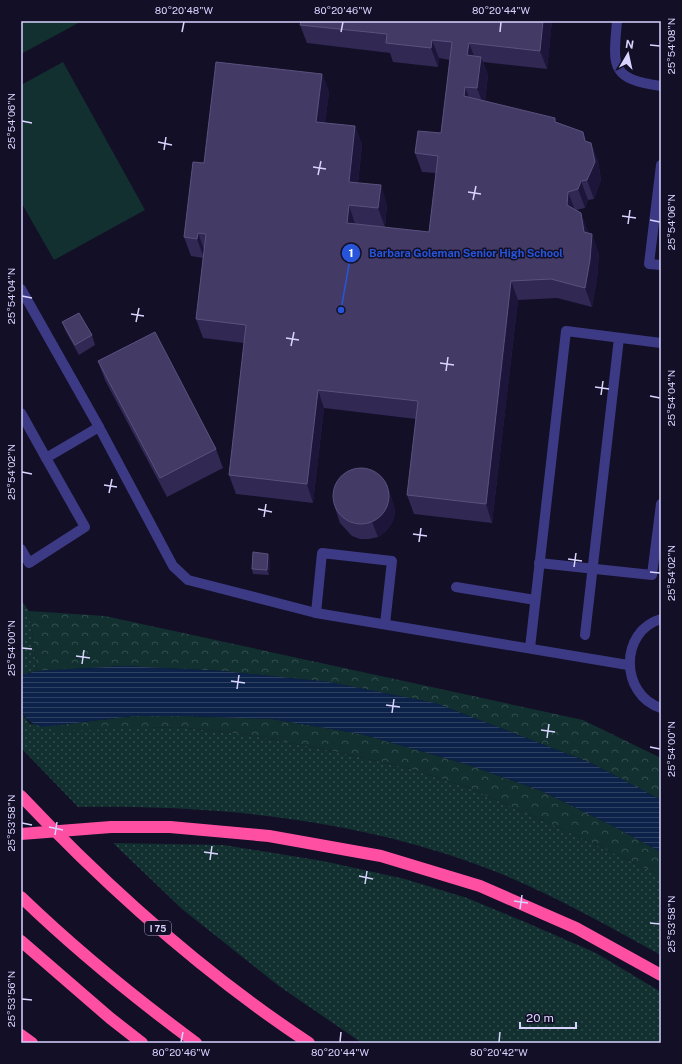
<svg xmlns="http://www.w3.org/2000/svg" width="682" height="1064" viewBox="0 0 682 1064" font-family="'Public Sans',sans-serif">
	<defs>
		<pattern id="grass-dots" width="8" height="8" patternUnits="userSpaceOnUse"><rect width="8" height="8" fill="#12302f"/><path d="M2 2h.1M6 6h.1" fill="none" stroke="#344d4e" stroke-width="1.8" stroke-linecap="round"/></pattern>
		<pattern id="forest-crowns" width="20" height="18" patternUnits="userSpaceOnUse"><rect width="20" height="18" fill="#12302f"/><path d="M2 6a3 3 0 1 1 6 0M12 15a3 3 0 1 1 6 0" fill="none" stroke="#344d4e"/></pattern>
		<pattern id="water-rules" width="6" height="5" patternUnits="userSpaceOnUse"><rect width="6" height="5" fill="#0c2248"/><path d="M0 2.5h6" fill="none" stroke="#2f4163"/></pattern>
	</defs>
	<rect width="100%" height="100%" fill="#130f26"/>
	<g fill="url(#grass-dots)">
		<polygon points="21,600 29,611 37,671 21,675"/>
		<path d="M 21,712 L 30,724 L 126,728 L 177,727 L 243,734 L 328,750 L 404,767 L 469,788 L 580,837 L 661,876 L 661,955 C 606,925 552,894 494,871 C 362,819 219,805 78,807 L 21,748 Z"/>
		<polygon points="113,843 224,845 323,861 405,879 467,898 525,922 596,953 661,992 661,1043 362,1043 279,986 182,909"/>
	</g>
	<g fill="url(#forest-crowns)">
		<polygon points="29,611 105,616 583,720 661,758 661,800 591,763 435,703 329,682 223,671 124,666 37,671"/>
		<polygon points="133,716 184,716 272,719 361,734 466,764 542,791 613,826 661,852 661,876 580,837 469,788 404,767 328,750 243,734 177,727 58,731 42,727"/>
	</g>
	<g fill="#12302f">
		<polygon points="21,21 82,21 21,54"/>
		<polygon points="63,62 145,210 54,260 21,202 21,85"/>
	</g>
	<path fill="url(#water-rules)" d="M 124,666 L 223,671 L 329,682 L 435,703 L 591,763 L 661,800 L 661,852 L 613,826 L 542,791 L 466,764 L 361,734 L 272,719 L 184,716 L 133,716 L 42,727 C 14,719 21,699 21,675 L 37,671 Z"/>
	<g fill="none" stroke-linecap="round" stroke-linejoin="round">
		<g stroke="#3d3a85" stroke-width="10">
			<path d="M 617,21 C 613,67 610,79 661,86"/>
			<polyline points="661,165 649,264 661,265"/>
			<polyline points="21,289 99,427 173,566 188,580 316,613 628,665"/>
			<polyline points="21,413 46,458"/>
			<polyline points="21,549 29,563 85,527 46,458 99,427"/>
			<polyline points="539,563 652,575 661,504"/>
			<polyline points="456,587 535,600"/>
			<polyline points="316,613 322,553 392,561 385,624"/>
			<path d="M 661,619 C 619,631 620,695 661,708"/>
			<polyline points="585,635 619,338"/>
			<polyline points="530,648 566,331 661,343"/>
		</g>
		<g stroke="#ff4fa3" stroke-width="12">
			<path d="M 21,796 C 108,888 203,973 309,1043"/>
			<polyline points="170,827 269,836 381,856 480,886 576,928 661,975"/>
			<path d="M 21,897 C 76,950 135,998 196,1043"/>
			<polyline points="21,941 110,1018 142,1043"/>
			<polyline points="21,1035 32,1043"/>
		</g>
		<polyline stroke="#ff4fa3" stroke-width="12" points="21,834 111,827 170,827"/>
	</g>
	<g fill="#312854">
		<polygon points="552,21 547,69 483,62 488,75 485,101 557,122 583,132 586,141 591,143 598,161 601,180 594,199 588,200 585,208 576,210 599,253 597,279 592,307 557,298 518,300 492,523 414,514 407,495 416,419 324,408 313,503 236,494 229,475 244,343 203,338 196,319 203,258 191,256 184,237 204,163 322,74 329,92 325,123 355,126 362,145 358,183 387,204 385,227 355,224 429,232 436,173 422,172 415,153 441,133 450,60 439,58 438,67 393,62 390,53 307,43 300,25"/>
		<polygon points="62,322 92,335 95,345 79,355 66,332"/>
		<polygon points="98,361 216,449 223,468 167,497 105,380"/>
		<polygon points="394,505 395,514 392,523 386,531 378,537 369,539 360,539 352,536 340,523 335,508"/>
		<polygon points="270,559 269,575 253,574 252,569"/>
	</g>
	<g fill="#1d163a">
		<polygon points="543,21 552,21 547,69 540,51"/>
		<polygon points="432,40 439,58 438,67 431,48"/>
		<polygon points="469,43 476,61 467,55"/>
		<polygon points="481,57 488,75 484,107 477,88"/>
		<polygon points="322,74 329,92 323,140 316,122"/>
		<polygon points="465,87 472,105 464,96"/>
		<polygon points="355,126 362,145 356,200 349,182"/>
		<polygon points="583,132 590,150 585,141"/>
		<polygon points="591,143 598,161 601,180 594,199 587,180"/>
		<polygon points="581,181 588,200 585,208 578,189"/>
		<polygon points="381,185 387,204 385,227 378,208"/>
		<polygon points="568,192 575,210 567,205"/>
		<polygon points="349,205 355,224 353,242 347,223"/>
		<polygon points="581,213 588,231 591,250 592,234 599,253 597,279 592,307 585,288 584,232"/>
		<polygon points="198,233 205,252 204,258 197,239"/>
		<polygon points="511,281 518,300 492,523 486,504"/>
		<polygon points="318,390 324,408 313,503 307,484"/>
		<polygon points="389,490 394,505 395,514 392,523 386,531 378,537 372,522"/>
		<polygon points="268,554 270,559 269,575 267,570"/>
	</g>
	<g fill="#433a66" stroke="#5a527e">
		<polygon points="301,21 543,21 540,51 469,43 467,55 481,57 477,88 465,87 464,96 555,118 555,122 583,132 585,141 591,143 595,162 587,180 581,181 578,189 568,192 567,205 581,213 584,232 592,234 590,260 585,288 551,279 511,281 486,504 407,495 418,401 318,390 307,484 229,475 246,325 196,319 206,234 198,233 197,239 184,237 193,162 204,163 216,62 322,74 316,122 355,126 349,182 381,185 378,208 349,205 347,223 429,232 438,156 415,153 418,131 441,133 452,42 432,40 431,48 386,43 387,34 300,25"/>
		<polygon points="79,313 92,335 75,345 62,322"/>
		<polygon points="155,332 216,449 160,478 98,361"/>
		<circle cx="361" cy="496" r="28"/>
		<polygon points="253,552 268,554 267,570 252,569"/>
	</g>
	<path fill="none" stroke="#d9d4ff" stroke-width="1.5" d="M 182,32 L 184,22M 341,32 L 343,22M 500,32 L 501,22M 650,45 L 660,46M 22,121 L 32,123M 158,142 L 172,145M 164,150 L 166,137M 313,167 L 326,169M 318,175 L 321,161M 468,192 L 481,194M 473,200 L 476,186M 622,216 L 636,218M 650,220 L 660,222M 628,224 L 630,210M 22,296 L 32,298M 131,314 L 144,316M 136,322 L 139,308M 286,338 L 299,340M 291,346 L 294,332M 440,363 L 454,365M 446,371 L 448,357M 595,387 L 609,389M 601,395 L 603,381M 650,396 L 660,398M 22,472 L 32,474M 104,485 L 117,487M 109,493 L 112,479M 258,509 L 272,512M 264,517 L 266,504M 413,534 L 427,536M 419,542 L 421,528M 568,559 L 582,561M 574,567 L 576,553M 650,572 L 660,573M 22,648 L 32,649M 76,656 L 90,658M 82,664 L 84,650M 231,681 L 245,683M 237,689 L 239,675M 386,705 L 400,707M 392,713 L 394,699M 541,730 L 555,732M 547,738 L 549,724M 650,747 L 660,749M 22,823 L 32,825M 49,827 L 63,830M 55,835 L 57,822M 204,852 L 218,854M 210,860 L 212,846M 359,876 L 373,879M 365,884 L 367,871M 514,901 L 528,903M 520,909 L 522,895M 650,923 L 660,924M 22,999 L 32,1000M 181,1042 L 183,1032M 340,1042 L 341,1032M 499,1042 L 500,1032"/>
	<g text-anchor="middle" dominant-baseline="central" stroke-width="3" stroke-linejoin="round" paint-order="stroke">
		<rect fill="#130f26" stroke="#9e99be" stroke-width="1" x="145" y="921" width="26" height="14" rx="3"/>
		<g font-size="9" font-weight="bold" fill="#d9d4ff">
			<text x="158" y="928">I 75</text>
		</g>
	</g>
	<path fill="none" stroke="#2655da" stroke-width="1.5" d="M341 310L351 253"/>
	<g fill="#2655da" stroke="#130f26" stroke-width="1.5">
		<circle cx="341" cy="310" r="4"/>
		<circle cx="351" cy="253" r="10"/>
	</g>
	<g font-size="12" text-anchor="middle" font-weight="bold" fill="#fff">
		<text x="351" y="257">1</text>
	</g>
	<g font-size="11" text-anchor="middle" font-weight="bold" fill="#2655da" stroke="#130f26" stroke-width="3" stroke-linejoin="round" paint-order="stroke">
		<text x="466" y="257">Barbara Goleman Senior High School</text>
	</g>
	<rect width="682" height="1064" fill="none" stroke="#130f26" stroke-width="44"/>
	<g transform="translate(628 54) rotate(9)" stroke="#130f26" stroke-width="3" paint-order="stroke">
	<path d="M0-3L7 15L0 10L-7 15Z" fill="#d9d4ff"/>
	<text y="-6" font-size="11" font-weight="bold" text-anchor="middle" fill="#d9d4ff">N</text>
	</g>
	<path d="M520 1022v6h56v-6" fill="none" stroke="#d9d4ff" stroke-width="2"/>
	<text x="526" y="1022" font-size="12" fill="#d9d4ff" stroke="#130f26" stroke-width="3" paint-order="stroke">20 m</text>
	<rect x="22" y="22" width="638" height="1020" fill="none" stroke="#d9d4ff" stroke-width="1.5"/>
	<g font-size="10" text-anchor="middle" fill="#d9d4ff">
		<text x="184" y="14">80°20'48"W</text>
		<text x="343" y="14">80°20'46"W</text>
		<text x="501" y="14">80°20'44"W</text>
		<text transform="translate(671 46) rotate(-90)" y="4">25°54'08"N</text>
		<text transform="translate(11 121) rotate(-90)" y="4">25°54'06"N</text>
		<text transform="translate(671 222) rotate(-90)" y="4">25°54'06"N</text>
		<text transform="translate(11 296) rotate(-90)" y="4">25°54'04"N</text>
		<text transform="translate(671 398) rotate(-90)" y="4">25°54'04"N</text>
		<text transform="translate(11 472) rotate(-90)" y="4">25°54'02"N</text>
		<text transform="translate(671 573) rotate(-90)" y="4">25°54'02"N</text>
		<text transform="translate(11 648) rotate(-90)" y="4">25°54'00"N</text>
		<text transform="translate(671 749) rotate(-90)" y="4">25°54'00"N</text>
		<text transform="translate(11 823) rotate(-90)" y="4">25°53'58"N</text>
		<text transform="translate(671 924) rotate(-90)" y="4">25°53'58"N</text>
		<text transform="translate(11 999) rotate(-90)" y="4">25°53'56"N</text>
		<text x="181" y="1056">80°20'46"W</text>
		<text x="340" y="1056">80°20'44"W</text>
		<text x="499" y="1056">80°20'42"W</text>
	</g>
</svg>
